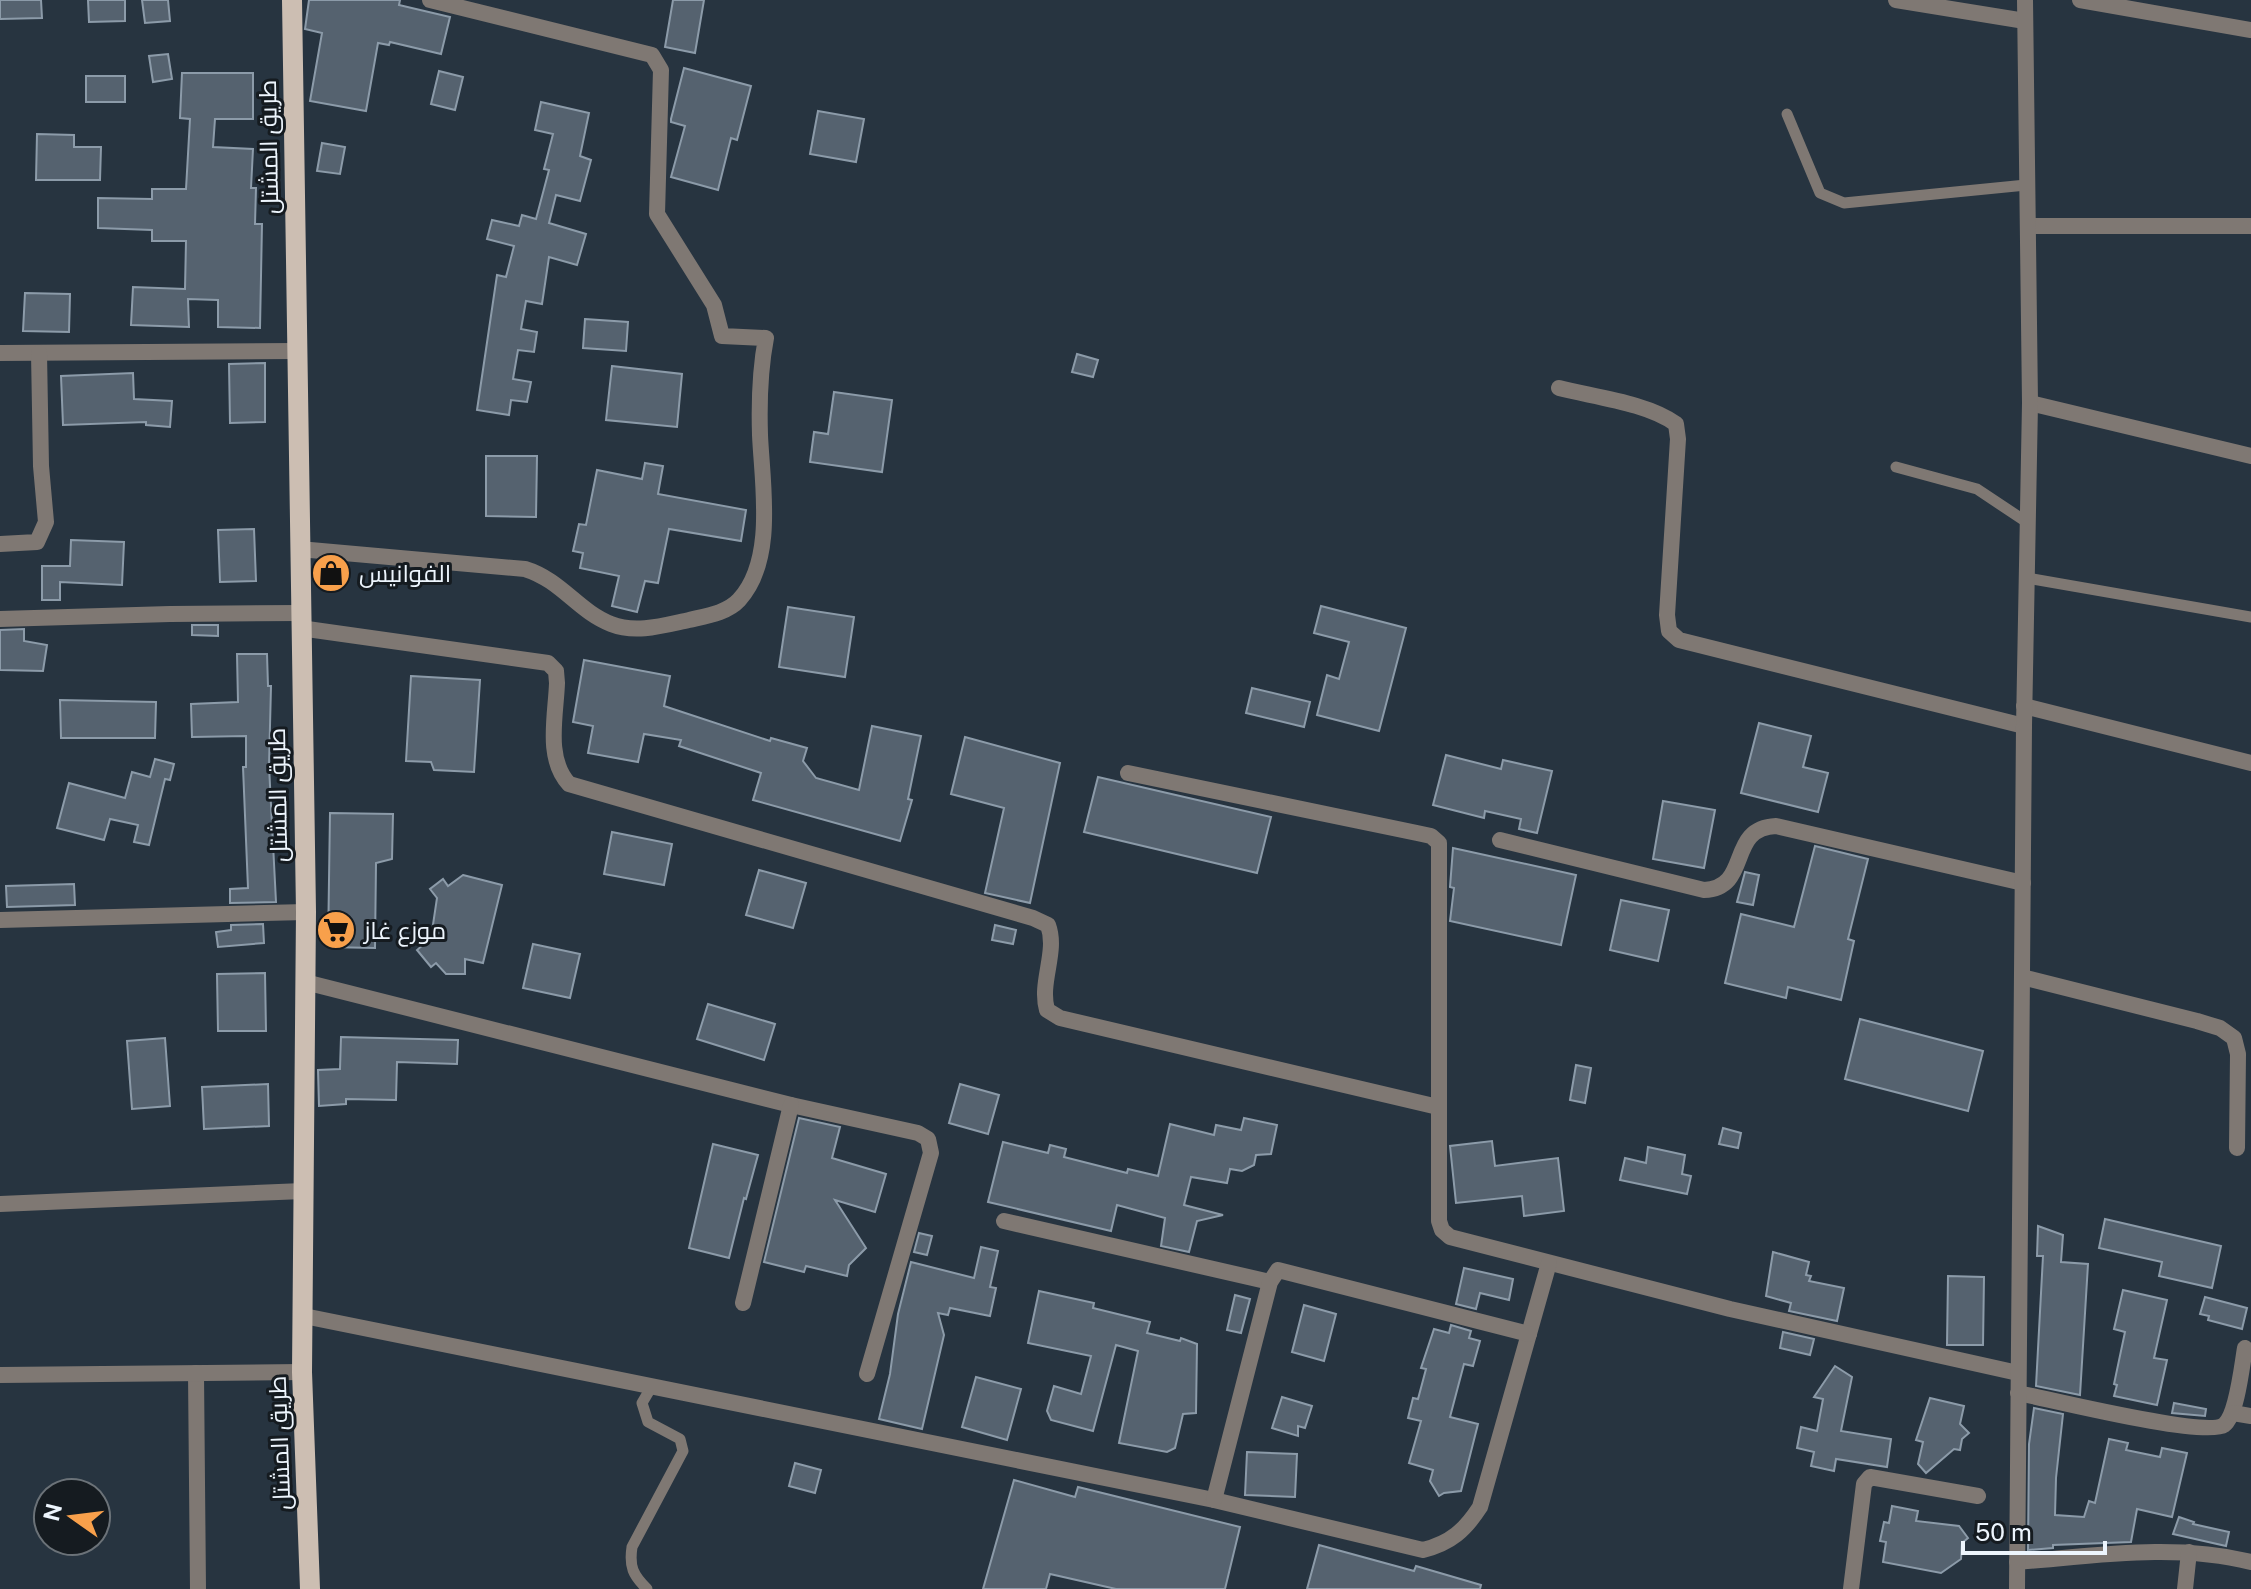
<svg xmlns="http://www.w3.org/2000/svg" width="2251" height="1589" viewBox="0 0 2251 1589" font-family="'Public Sans',Cairo,sans-serif">
	<rect width="100%" height="100%" fill="#273440"/>
	<g fill="#55626f" stroke="#8c9ba9" stroke-width="2">
		<polygon points="0,0 41,0 42,18 0,19"/>
		<polygon points="88,0 125,0 125,21 89,22"/>
		<polygon points="142,0 168,0 170,21 145,23"/>
		<polygon points="309,0 400,0 399,5 450,17 441,54 390,42 389,45 378,43 366,111 310,101 322,33 305,29"/>
		<polygon points="673,0 704,0 695,53 665,47"/>
		<polygon points="168,54 172,79 153,82 149,56"/>
		<polygon points="684,68 751,86 737,140 731,138 718,190 671,177 685,126 671,122 671,119"/>
		<polygon points="439,71 463,77 455,110 431,104"/>
		<polygon points="182,73 253,73 253,119 215,119 213,147 253,149 251,188 256,188 255,224 262,224 260,328 218,327 218,300 188,299 189,327 131,325 133,287 185,289 186,241 152,241 152,230 98,228 98,198 152,199 152,189 186,189 190,119 180,118"/>
		<rect x="86" y="76" width="39" height="26"/>
		<polygon points="541,102 589,113 580,156 591,160 580,201 556,195 549,223 586,234 577,265 549,257 542,304 526,301 521,329 537,332 534,352 518,350 513,379 531,382 527,402 511,400 509,415 477,410 497,275 506,277 514,246 487,239 492,220 519,226 522,215 536,219 549,170 544,169 553,134 535,130"/>
		<polygon points="818,111 864,119 856,162 810,154"/>
		<polygon points="37,134 74,135 74,147 101,147 100,180 36,180"/>
		<polygon points="322,143 345,147 340,174 317,171"/>
		<polygon points="25,293 70,294 69,332 23,331"/>
		<polygon points="585,319 628,322 626,351 583,348"/>
		<polygon points="1077,354 1098,360 1093,377 1072,372"/>
		<polygon points="265,363 265,422 230,423 229,364"/>
		<polygon points="612,366 682,374 677,427 606,420"/>
		<polygon points="133,373 134,399 172,401 170,427 146,425 146,422 63,425 61,376"/>
		<polygon points="834,392 892,400 882,472 810,462 814,432 828,434"/>
		<polygon points="486,456 537,456 536,517 486,516"/>
		<polygon points="645,463 663,466 658,494 746,510 741,541 669,529 658,583 645,581 637,612 612,606 619,576 580,568 583,553 573,551 579,524 586,525 597,470 642,479"/>
		<polygon points="254,529 256,581 220,582 218,530"/>
		<polygon points="71,540 124,542 122,585 60,582 60,600 42,600 42,566 70,566"/>
		<polygon points="1321,606 1406,628 1379,731 1317,715 1327,675 1339,679 1349,642 1314,633"/>
		<polygon points="788,607 854,617 845,677 779,667"/>
		<polygon points="192,625 218,625 218,636 192,635"/>
		<polygon points="24,629 24,641 47,645 43,671 0,670 0,630"/>
		<polygon points="237,654 267,654 268,686 271,686 269,766 276,902 230,903 230,889 248,888 243,767 246,767 246,736 192,737 191,704 238,702"/>
		<polygon points="584,660 670,676 664,706 770,741 771,738 807,748 803,761 816,778 859,790 872,726 921,736 908,799 912,800 900,841 753,800 761,773 679,746 681,740 644,734 638,762 588,753 593,726 573,722"/>
		<polygon points="411,676 480,680 474,772 434,770 431,762 406,761"/>
		<polygon points="1252,688 1310,702 1304,727 1246,713"/>
		<polygon points="60,700 156,702 155,738 61,738"/>
		<polygon points="1759,723 1811,736 1803,767 1828,773 1818,812 1741,793"/>
		<polygon points="965,737 1060,763 1030,903 985,893 1004,808 951,794"/>
		<polygon points="1446,755 1501,769 1503,760 1552,771 1537,833 1519,829 1521,819 1485,811 1484,818 1433,805"/>
		<polygon points="155,759 174,764 170,780 165,779 149,845 134,842 138,825 110,819 104,840 57,828 69,783 125,798 132,772 150,777"/>
		<polygon points="1098,777 1271,817 1257,873 1084,832"/>
		<polygon points="1663,801 1715,810 1704,868 1653,859"/>
		<polygon points="330,813 393,814 392,859 376,863 375,948 328,947"/>
		<polygon points="612,832 672,844 664,885 604,874"/>
		<polygon points="1815,846 1868,859 1848,939 1854,941 1841,1000 1788,987 1786,998 1725,983 1741,914 1794,927"/>
		<polygon points="1453,848 1576,875 1561,945 1450,921 1454,888 1450,887"/>
		<polygon points="759,870 806,883 793,928 746,915"/>
		<polygon points="1745,872 1759,875 1753,905 1737,902"/>
		<polygon points="463,875 502,885 483,963 465,959 465,974 446,974 436,963 431,967 417,950 431,938 437,898 430,889 443,879 448,886"/>
		<polygon points="74,884 75,905 7,907 6,886"/>
		<polygon points="1621,900 1669,910 1658,961 1610,950"/>
		<polygon points="263,924 264,943 218,947 216,932 231,930 231,925"/>
		<polygon points="995,925 1016,930 1013,944 992,940"/>
		<polygon points="533,944 580,954 570,998 523,988"/>
		<polygon points="265,973 266,1031 218,1031 217,974"/>
		<polygon points="708,1004 775,1024 764,1060 697,1039"/>
		<polygon points="1860,1019 1983,1051 1968,1111 1845,1079"/>
		<polygon points="341,1037 458,1040 457,1064 397,1062 396,1100 346,1099 346,1104 319,1106 318,1070 340,1069"/>
		<polygon points="165,1038 170,1106 132,1109 127,1041"/>
		<polygon points="1576,1065 1591,1068 1585,1103 1570,1100"/>
		<polygon points="268,1084 269,1126 204,1129 202,1087"/>
		<polygon points="960,1084 999,1095 988,1134 949,1123"/>
		<polygon points="799,1118 840,1127 832,1158 886,1174 875,1212 835,1200 866,1248 849,1265 847,1276 806,1266 804,1272 764,1262"/>
		<polygon points="1244,1118 1277,1125 1271,1154 1256,1155 1254,1165 1242,1171 1230,1169 1227,1183 1191,1177 1184,1205 1223,1215 1197,1221 1189,1252 1161,1246 1165,1218 1117,1205 1111,1231 988,1202 1003,1142 1048,1153 1050,1145 1066,1149 1064,1157 1127,1173 1128,1169 1158,1176 1170,1124 1214,1135 1216,1125 1241,1130"/>
		<polygon points="1723,1128 1741,1133 1738,1148 1719,1144"/>
		<polygon points="1492,1141 1495,1166 1558,1158 1564,1211 1524,1216 1522,1196 1456,1203 1450,1146"/>
		<polygon points="713,1144 758,1155 746,1199 744,1198 729,1258 689,1248"/>
		<polygon points="1648,1147 1685,1155 1682,1174 1691,1176 1687,1194 1620,1180 1625,1158 1646,1163"/>
		<polygon points="2105,1219 2221,1246 2212,1288 2159,1276 2162,1262 2099,1248"/>
		<polygon points="2038,1226 2063,1235 2061,1262 2088,1264 2080,1395 2036,1386 2043,1256 2037,1256"/>
		<polygon points="919,1233 932,1236 927,1255 914,1252"/>
		<polygon points="981,1247 998,1251 990,1287 996,1288 990,1316 950,1308 948,1315 938,1313 944,1335 922,1429 879,1419 890,1374 898,1314 911,1262 974,1278"/>
		<polygon points="1773,1252 1809,1262 1806,1275 1811,1276 1809,1281 1844,1288 1837,1321 1789,1311 1791,1303 1766,1296"/>
		<polygon points="1464,1268 1513,1279 1509,1300 1480,1293 1476,1309 1456,1304"/>
		<polygon points="1948,1276 1984,1277 1983,1345 1947,1345"/>
		<polygon points="2123,1290 2167,1300 2154,1358 2167,1360 2157,1405 2114,1396 2117,1385 2114,1384 2125,1332 2114,1329"/>
		<polygon points="1039,1291 1094,1303 1093,1308 1150,1322 1147,1333 1180,1341 1181,1338 1197,1344 1196,1413 1183,1414 1175,1448 1167,1452 1119,1443 1138,1351 1116,1345 1093,1431 1051,1420 1047,1411 1054,1386 1081,1394 1091,1356 1028,1343"/>
		<polygon points="1235,1295 1250,1299 1241,1333 1227,1330"/>
		<polygon points="2205,1297 2247,1308 2242,1329 2208,1320 2209,1316 2200,1314"/>
		<polygon points="1304,1305 1336,1314 1324,1361 1292,1352"/>
		<polygon points="1451,1325 1471,1331 1469,1338 1480,1341 1473,1366 1464,1364 1450,1417 1478,1424 1461,1491 1444,1493 1439,1496 1430,1481 1433,1470 1409,1463 1421,1421 1408,1418 1413,1398 1418,1399 1426,1369 1421,1368 1434,1329 1449,1333"/>
		<polygon points="1783,1332 1814,1339 1810,1355 1780,1348"/>
		<polygon points="1835,1366 1852,1377 1841,1431 1891,1439 1887,1467 1836,1459 1834,1471 1811,1466 1814,1452 1797,1448 1801,1427 1817,1431 1823,1399 1814,1397"/>
		<polygon points="976,1377 1021,1389 1007,1440 962,1427"/>
		<polygon points="1282,1397 1312,1406 1305,1428 1298,1426 1298,1436 1272,1428"/>
		<polygon points="1930,1398 1964,1406 1960,1424 1969,1433 1962,1439 1960,1450 1954,1449 1926,1473 1918,1464 1923,1442 1916,1440"/>
		<polygon points="2174,1403 2206,1409 2205,1416 2172,1413"/>
		<polygon points="2034,1408 2063,1414 2056,1478 2055,1515 2084,1517 2089,1501 2095,1503 2109,1439 2128,1443 2126,1450 2160,1457 2162,1448 2187,1453 2172,1517 2137,1509 2131,1542 2053,1545 2053,1548 2028,1550 2029,1444"/>
		<polygon points="1247,1452 1297,1454 1295,1497 1245,1495"/>
		<polygon points="795,1463 821,1470 815,1493 789,1486"/>
		<polygon points="1014,1480 1075,1497 1078,1487 1240,1527 1225,1589 1116,1589 1050,1574 1046,1589 983,1589"/>
		<polygon points="1892,1506 1918,1511 1916,1521 1959,1526 1968,1538 1962,1543 1961,1559 1941,1573 1883,1562 1886,1542 1880,1541 1884,1522 1889,1523"/>
		<polygon points="2179,1517 2194,1522 2193,1524 2229,1532 2226,1546 2173,1534"/>
		<polygon points="1319,1545 1414,1571 1416,1566 1481,1585 1480,1589 1307,1589"/>
	</g>
	<g fill="none" stroke-linecap="round" stroke-linejoin="round">
		<g stroke="#7f7873" stroke-width="11">
			<polyline points="1787,114 1820,193 1844,203 2026,185"/>
			<polyline points="1896,467 1977,489 2028,523"/>
			<polyline points="2027,578 2251,617"/>
			<path d="M 647,1589 C 633,1575 629,1567 632,1547 L 683,1451 L 680,1439 L 648,1422 L 642,1403 L 652,1386"/>
		</g>
		<g stroke="#7f7873" stroke-width="16">
			<polyline points="1896,0 2025,21"/>
			<polyline points="2080,0 2251,30"/>
			<polyline points="2029,226 2251,226"/>
			<polyline points="0,353 296,351"/>
			<path d="M 1559,388 C 1594,397 1648,403 1676,424 L 1678,439 L 1667,615 L 1669,631 L 1679,640 L 2024,726"/>
			<polyline points="2030,403 2251,456"/>
			<polyline points="0,544 37,542 46,522 41,466 39,353"/>
			<path d="M 299,549 L 525,569 C 561,580 579,612 611,624 C 636,634 665,625 689,620 C 706,616 727,613 739,600 C 776,560 762,483 760,435 C 759,403 760,369 766,338 L 722,336 L 714,305 L 657,214 L 661,70 L 652,55 L 430,0"/>
			<polyline points="0,619 170,614 300,613"/>
			<path d="M 300,628 L 548,663 L 556,671 L 557,683 C 556,715 545,758 569,784 L 1033,918 L 1048,925 C 1058,952 1039,982 1047,1010 L 1060,1018 L 1438,1107"/>
			<polyline points="2024,706 2251,763"/>
			<polyline points="1128,773 1417,833 1431,836 1439,843 1439,1221 1442,1230 1450,1237 1730,1309 2018,1373"/>
			<path d="M 1500,840 L 1704,890 C 1752,888 1726,828 1776,826 L 2023,883"/>
			<polyline points="0,920 306,912"/>
			<polyline points="2022,977 2197,1021 2220,1028 2234,1038 2238,1054 2237,1148"/>
			<polyline points="305,982 791,1105 918,1133 928,1139 931,1153 867,1374"/>
			<polyline points="0,1204 303,1191"/>
			<polyline points="1004,1221 1270,1282"/>
			<polyline points="743,1303 791,1105"/>
			<path d="M 304,1316 L 1214,1500 L 1423,1550 C 1451,1543 1465,1530 1480,1507 L 1549,1263"/>
			<polyline points="196,1373 198,1589"/>
			<polyline points="0,1375 302,1372"/>
			<path d="M 2018,1393 C 2049,1399 2205,1438 2224,1425 C 2237,1415 2242,1365 2245,1348"/>
			<polyline points="2233,1413 2251,1416"/>
			<polyline points="1214,1500 1270,1282 1278,1270 1529,1334"/>
			<path d="M 2017,1562 C 2094,1556 2175,1543 2251,1562"/>
			<polyline points="1851,1589 1864,1484 1870,1477 1978,1496"/>
			<polyline points="2017,1589 2024,726 2030,403 2025,0"/>
			<polyline points="2185,1589 2189,1552"/>
		</g>
		<polyline stroke="#ccbeb2" stroke-width="20" points="292,0 306,912 302,1372 310,1589"/>
	</g>
	<defs>
		<symbol id="shop-disc" viewBox="-11 -11 22 22"><circle r="9.5" fill="#f8a04b" stroke="#151b20"/><path d="M-5-2.5h2.3a2.7 3.5 0 0 1 5.4 0H5L5.5 6h-11ZM-1.5-2.5h3a1.5 2.3 0 0 0-3 0Z" fill="#111"/></symbol>
		<symbol id="supermarket-disc" viewBox="-11 -11 22 22"><circle r="9.5" fill="#f8a04b" stroke="#151b20"/><path d="M-6-5.5h2.5l.6 2H6L4.5 2H-2.5L-4.4-4H-6ZM-1.5 3.2a1.3 1.3 0 1 0 .1 0ZM3 3.2a1.3 1.3 0 1 0 .1 0Z" fill="#111"/></symbol>
	</defs>
	<g fill-rule="evenodd">
		<use href="#shop-disc" x="309" y="551" width="44" height="44"/>
		<use href="#supermarket-disc" x="314" y="908" width="44" height="44"/>
	</g>
	<g text-anchor="middle" dominant-baseline="central" stroke-width="6" stroke-linejoin="round" paint-order="stroke">
		<g font-size="24" fill="#edf5fd" stroke="#151b20">
			<text transform="translate(268 147) rotate(-91)">طريق المشتل</text>
			<text transform="translate(277 795) rotate(-91)">طريق المشتل</text>
			<text transform="translate(279 1443) rotate(-92)">طريق المشتل</text>
		</g>
		<g font-size="24" fill="#edf5fd" stroke="#151b20" text-anchor="start">
			<text x="359" y="573">الفوانيس</text>
			<text x="364" y="930">موزع غاز</text>
		</g>
	</g>
	<g transform="translate(72 1517) rotate(284)"><circle r="38" fill="#151b20" stroke="#6b7278" stroke-width="2"/>
	<path d="M0-6L14 30L0 20L-14 30Z" fill="#f8a04b"/>
	<text y="-12" font-size="22" font-weight="bold" text-anchor="middle" fill="#edf5fd">N</text>
	</g>
	<path d="M1963 1541v12h142v-12" fill="none" stroke="#edf5fd" stroke-width="4"/>
	<text x="1975" y="1541" font-size="24" fill="#edf5fd" stroke="#151b20" stroke-width="6" paint-order="stroke">50 m</text>
</svg>
